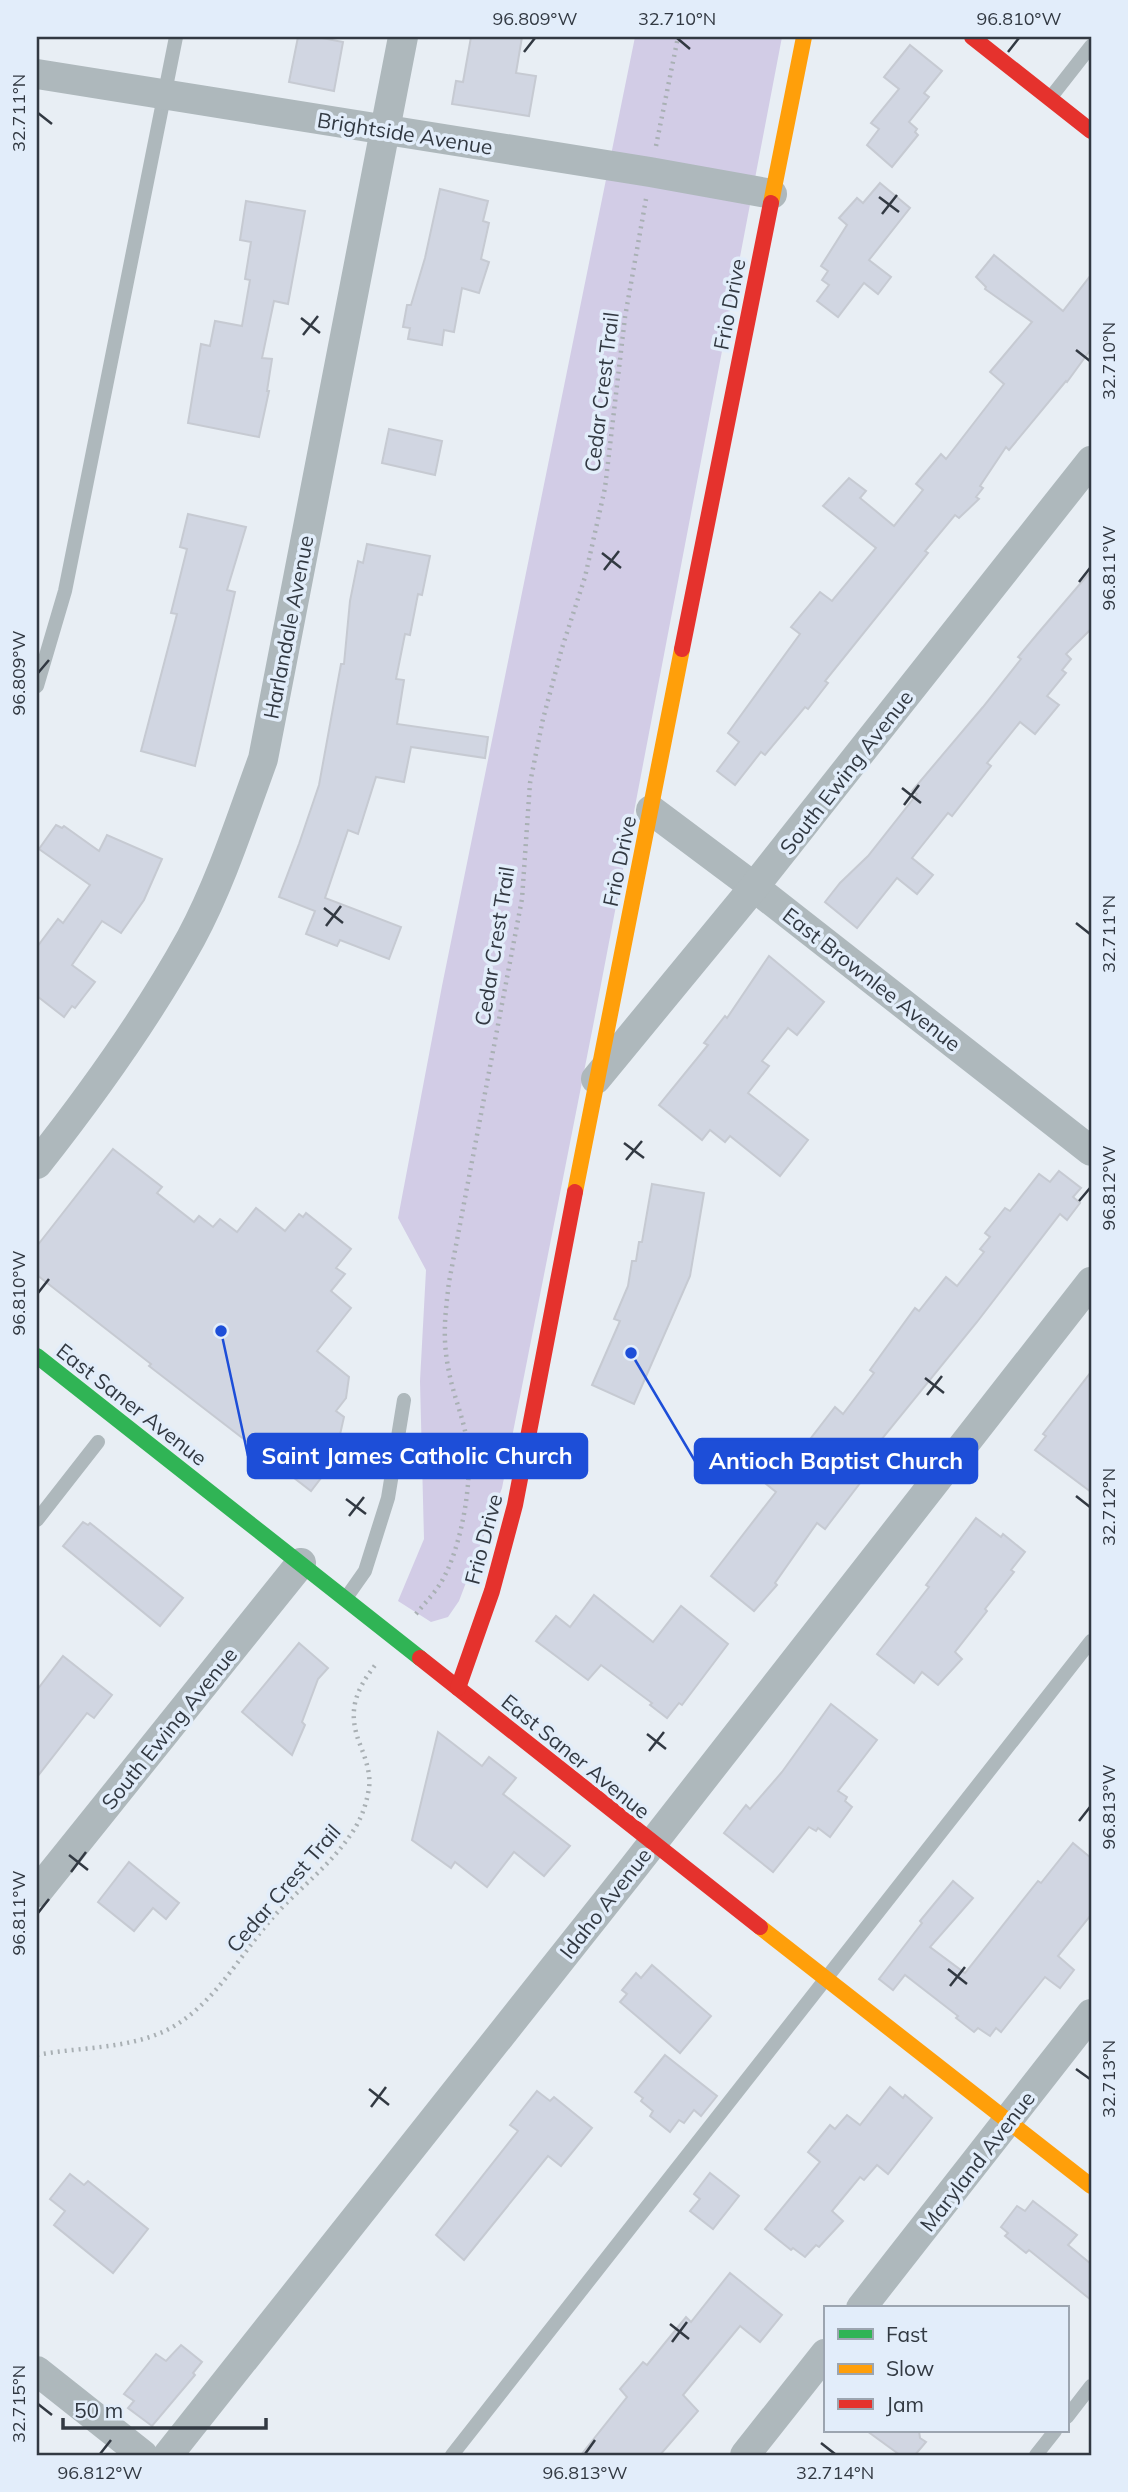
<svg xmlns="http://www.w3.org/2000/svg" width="1128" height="2492" viewBox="0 0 1128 2492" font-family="Mulish,sans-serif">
	<rect width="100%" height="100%" fill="#e8eef4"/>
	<polygon fill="#d2cce6" points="635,37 782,37 594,1021 502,1488 459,1601 448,1617 431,1622 398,1601 424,1539 420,1381 426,1270 398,1218 442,986"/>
	<g fill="#d1d6e2" stroke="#c6cad2" stroke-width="2">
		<polygon points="298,37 317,37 343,42 334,91 289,82"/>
		<polygon points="471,37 522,37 516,73 536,76 529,116 452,104 456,81 463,82"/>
		<polygon points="910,45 942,71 924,93 929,97 909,122 917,129 915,132 918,135 892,167 867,145 879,129 871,123 899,89 884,77"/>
		<polygon points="880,183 910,208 869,260 891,277 878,294 864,283 838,317 817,301 829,285 822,280 828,271 821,266 847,225 839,218 857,198 863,203"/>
		<polygon points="440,189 488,201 483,221 489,223 481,259 489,262 479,293 462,288 454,332 444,330 442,345 408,339 410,328 403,327 407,305 411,305 425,258"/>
		<polygon points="246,201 305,211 288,304 274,301 262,358 272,359 267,391 269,391 259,437 188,423 201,344 210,346 215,321 242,326 250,280 245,279 251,242 240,240"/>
		<polygon points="994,255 1063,311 1091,275 1091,349 1067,382 1066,381 1009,450 1006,447 980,486 983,488 976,497 979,499 959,518 955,515 925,551 928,553 825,681 828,683 808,709 805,707 765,755 761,752 735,785 717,771 739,742 728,733 800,634 791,627 820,592 832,601 876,548 823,506 849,478 866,491 860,498 894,526 923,490 916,484 941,454 946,459 1004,384 990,372 1032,322 985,289 986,287 976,277"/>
		<polygon points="389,429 442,441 435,475 382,463"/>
		<polygon points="188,514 246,527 227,590 235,592 195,766 141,751 177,614 171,613 187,549 180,547"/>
		<polygon points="367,544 430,556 422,595 418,594 410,635 405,634 396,679 404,680 397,724 488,737 485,758 411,747 404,782 376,777 358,834 348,830 325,898 401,927 389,959 340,940 337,946 306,934 315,911 279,897 299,844 319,785 341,664 344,664 350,601 358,561 363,563"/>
		<polygon points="1091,571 1091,629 1066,654 1071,659 1062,670 1066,673 1047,696 1059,705 1035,734 1020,722 987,763 991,766 952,816 948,813 912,858 933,875 917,894 897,878 857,928 825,902 840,883 868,856 917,794 912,791 983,707 1021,659 1018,657 1039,632"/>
		<polygon points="56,825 62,828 64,826 99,851 107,835 162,859 144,900 121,933 102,921 72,965 95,982 75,1008 72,1006 64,1017 37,996 37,947 58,919 63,923 90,885 39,849"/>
		<polygon points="769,956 824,1002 797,1035 788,1028 762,1061 769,1066 748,1093 808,1140 780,1176 730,1136 725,1142 710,1130 702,1140 659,1105 708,1045 704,1043 725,1016 727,1018"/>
		<polygon points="113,1149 162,1187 157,1193 194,1222 199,1216 213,1227 220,1219 237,1232 256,1208 285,1231 299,1214 303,1217 306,1213 351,1249 336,1268 345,1274 331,1291 351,1308 317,1351 349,1377 346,1398 336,1411 344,1417 334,1461 311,1491 149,1366 151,1364 37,1275 37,1246"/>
		<polygon points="1059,1171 1081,1188 1073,1197 1080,1203 1067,1220 1060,1214 977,1322 872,1451 880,1457 825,1529 817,1523 775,1583 777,1585 754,1611 711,1576 776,1492 761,1480 787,1448 797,1456 835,1407 843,1414 874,1373 870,1370 915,1308 919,1311 946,1277 957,1286 984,1252 980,1249 990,1237 985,1233 1005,1208 1010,1211 1039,1174 1050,1182"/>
		<polygon points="652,1184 704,1193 690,1276 634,1404 592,1385 620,1321 614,1319 628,1286 632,1261 636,1261 639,1242 642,1242"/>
		<polygon points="1091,1372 1091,1492 1035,1450 1046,1436 1043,1434"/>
		<polygon points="976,1518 1001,1537 1003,1534 1025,1552 1011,1570 1014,1572 985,1609 987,1611 955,1652 962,1659 938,1685 922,1672 914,1683 877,1654 929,1587 926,1585"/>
		<polygon points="83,1522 88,1525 90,1523 183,1598 160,1626 63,1546"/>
		<polygon points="594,1595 653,1642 681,1606 728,1644 682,1705 679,1703 667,1718 650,1705 652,1703 601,1665 588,1680 536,1641 556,1616 570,1627"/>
		<polygon points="299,1643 328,1668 318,1679 302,1722 305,1725 292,1755 242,1712"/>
		<polygon points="63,1656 112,1695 94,1718 87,1713 37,1777 37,1690"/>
		<polygon points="831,1704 877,1740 838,1791 847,1797 845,1801 852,1807 830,1837 818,1828 816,1831 809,1827 773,1872 724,1833 746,1805 750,1809 782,1772"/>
		<polygon points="438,1732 482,1766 489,1757 516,1778 503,1794 570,1846 544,1876 514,1852 487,1887 455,1862 451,1868 412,1840"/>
		<polygon points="1073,1843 1091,1858 1091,1915 1058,1956 1074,1970 1060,1988 1045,1977 1001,2032 996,2028 990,2036 978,2028 974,2032 956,2018 958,2016 905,1975 893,1990 879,1979 922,1923 920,1921 953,1881 973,1898 930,1947 965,1973 1038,1881 1041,1883"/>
		<polygon points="129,1862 179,1903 166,1919 153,1908 134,1931 98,1902"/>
		<polygon points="652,1965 711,2016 680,2053 620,2002 627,1994 622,1990 636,1973 641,1978"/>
		<polygon points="665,2055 717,2096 701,2116 694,2110 684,2123 679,2120 670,2132 650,2116 653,2111 641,2101 643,2098 635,2092"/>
		<polygon points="890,2087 903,2098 905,2095 932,2118 888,2174 877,2165 864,2180 860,2177 832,2211 843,2221 819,2247 816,2245 805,2257 793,2248 791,2250 765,2229 820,2162 808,2152 830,2125 835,2129 847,2115 860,2125"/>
		<polygon points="537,2091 550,2101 554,2097 592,2128 561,2166 548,2156 464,2260 436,2235 518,2131 510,2125"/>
		<polygon points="710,2173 739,2196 713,2229 690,2211 700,2199 694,2194"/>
		<polygon points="70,2174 84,2185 88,2181 148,2229 113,2273 54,2225 65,2211 50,2199"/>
		<polygon points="1033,2201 1077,2235 1068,2245 1091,2264 1091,2300 1029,2250 1026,2253 1005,2236 1008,2233 1001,2227 1017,2206 1025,2211"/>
		<polygon points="730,2273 782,2315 760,2342 740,2326 683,2395 698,2411 660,2455 581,2455 627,2397 620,2389 643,2362 647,2365 686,2317 691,2322"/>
		<polygon points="181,2345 202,2362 193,2373 195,2375 152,2426 128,2408 134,2401 124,2394 156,2354 166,2361"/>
		<polygon points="867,2431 919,2431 920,2438 926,2442 915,2455 900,2455"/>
	</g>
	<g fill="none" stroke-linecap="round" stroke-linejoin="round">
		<g stroke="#a9b0b4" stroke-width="4.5" stroke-dasharray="2 5" stroke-linecap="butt">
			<polyline points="656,146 678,37"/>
			<path d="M 416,1614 C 424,1604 433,1595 440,1584 C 460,1553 472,1487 468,1450 C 466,1423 454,1399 449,1372 C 442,1338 445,1316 449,1282 L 522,899 L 530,783 L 543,719 L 562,648 L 585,577 L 605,488 L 625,317 L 646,199"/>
			<path d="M 37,2055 C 83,2046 135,2050 176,2025 C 219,1998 243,1950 276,1914 C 300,1888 329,1866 349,1837 C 360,1822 366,1807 369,1788 C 371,1775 366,1760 361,1747 C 347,1713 354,1692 376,1664"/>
		</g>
		<g stroke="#aeb8bc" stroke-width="14">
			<polyline points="1051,97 1091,46"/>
			<polyline points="37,686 65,591 176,37"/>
			<polyline points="37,1520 98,1442"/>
			<polyline points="346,1598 365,1571 388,1498 404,1400"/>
			<polyline points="1067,2417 1091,2386"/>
			<polyline points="452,2455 1091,1641"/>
			<polyline points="1036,2455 1055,2431"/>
		</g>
		<g stroke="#aeb8bc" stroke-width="30">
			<polyline points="37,74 650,172 772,194"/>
			<polyline points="651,810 754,887 1091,1151"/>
			<polyline points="596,1079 754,887 1091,461"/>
			<path d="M 37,1164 C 93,1093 147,1018 191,938 C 221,882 241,819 263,759 L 403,37"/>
			<polyline points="37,1892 301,1563"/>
			<polyline points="861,2308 1091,2014"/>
			<polyline points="37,2371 143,2455"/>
			<polyline points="168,2455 634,1867 1091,1282"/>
			<polyline points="745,2455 825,2354"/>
		</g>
		<polyline stroke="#30b455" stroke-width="16" points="37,1356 420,1658"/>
		<g stroke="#ff9f0a" stroke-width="16">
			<polyline points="771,203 804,37"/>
			<polyline points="575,1192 682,649"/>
			<polyline points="760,1927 1091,2186"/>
		</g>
		<g stroke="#e5322d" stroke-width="16">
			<polyline points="972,37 1091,131"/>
			<polyline points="682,649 771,203"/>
			<polyline points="420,1658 760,1927"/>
			<polyline points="458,1688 492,1591 515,1505 575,1192"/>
		</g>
	</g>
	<path fill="none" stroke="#323942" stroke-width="2.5" d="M 677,38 L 690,49M 524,52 L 535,38M 1008,52 L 1019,38M 38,113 L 52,124M 879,197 L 899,212M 882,214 L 897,195M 301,318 L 320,333M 303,335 L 318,316M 1076,350 L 1090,361M 602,553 L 621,568M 604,570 L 619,551M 1079,582 L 1090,568M 38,673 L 49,660M 902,788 L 921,803M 904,805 L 919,785M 324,908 L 343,923M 1076,923 L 1090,934M 326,926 L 341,906M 624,1143 L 644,1158M 626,1160 L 642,1141M 1079,1201 L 1090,1188M 38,1293 L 49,1279M 925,1378 L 944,1393M 927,1395 L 942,1376M 1076,1496 L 1090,1507M 346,1499 L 366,1514M 349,1516 L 364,1497M 647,1734 L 666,1749M 649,1751 L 664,1732M 1079,1821 L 1090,1807M 69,1855 L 88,1870M 71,1872 L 86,1852M 38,1913 L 49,1899M 948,1969 L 967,1984M 950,1986 L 965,1967M 1076,2069 L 1090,2079M 369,2089 L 389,2105M 371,2107 L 386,2087M 670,2324 L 689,2339M 672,2342 L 687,2322M 38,2404 L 52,2415M 821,2443 L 835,2454M 100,2454 L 111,2440M 585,2454 L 595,2440"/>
	<g text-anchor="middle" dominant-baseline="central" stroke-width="7" stroke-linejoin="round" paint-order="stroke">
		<g font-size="21" fill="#323942" stroke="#e2edfa">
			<text transform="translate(405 133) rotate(9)">Brightside Avenue</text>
			<text transform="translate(729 304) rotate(-79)">Frio Drive</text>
			<text transform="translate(601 392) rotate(-83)">Cedar Crest Trail</text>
			<text transform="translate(288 627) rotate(-79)">Harlandale Avenue</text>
			<text transform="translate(846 772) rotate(-52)">South Ewing Avenue</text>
			<text transform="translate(619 861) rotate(-78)">Frio Drive</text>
			<text transform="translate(494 946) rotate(-81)">Cedar Crest Trail</text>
			<text transform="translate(872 979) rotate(38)">East Brownlee Avenue</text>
			<text transform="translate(132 1404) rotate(38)">East Saner Avenue</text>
			<text transform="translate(483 1539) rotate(-75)">Frio Drive</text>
			<text transform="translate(169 1728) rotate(-51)">South Ewing Avenue</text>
			<text transform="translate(576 1756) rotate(39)">East Saner Avenue</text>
			<text transform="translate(283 1888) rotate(-49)">Cedar Crest Trail</text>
			<text transform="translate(605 1903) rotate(-52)">Idaho Avenue</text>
			<text transform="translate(977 2161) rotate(-52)">Maryland Avenue</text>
		</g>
	</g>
	<path fill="none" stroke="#1d4ed8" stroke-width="2.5" d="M221 1331L248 1456M631 1353L695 1461"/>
	<g fill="#1d4ed8" stroke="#e2edfa" stroke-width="2.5">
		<circle cx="221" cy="1331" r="7"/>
		<circle cx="631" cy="1353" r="7"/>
	</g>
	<g fill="#1d4ed8" stroke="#1d4ed8" stroke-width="2.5">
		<rect x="248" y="1434" width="339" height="44" rx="7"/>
		<rect x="695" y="1439" width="282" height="44" rx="7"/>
	</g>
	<g font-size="23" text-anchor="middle" font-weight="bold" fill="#fff">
		<text x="417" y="1464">Saint James Catholic Church</text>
		<text x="836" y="1469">Antioch Baptist Church</text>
	</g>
	<rect width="1128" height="2492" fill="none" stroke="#e2edfa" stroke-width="77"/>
	<rect x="824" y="2306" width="245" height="126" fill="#e2edfa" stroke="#9ca5b0" stroke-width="2"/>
	<rect x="838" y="2329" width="35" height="10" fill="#30b455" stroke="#9ca5b0" stroke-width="2"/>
	<text x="886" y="2342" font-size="21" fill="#323942">Fast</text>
	<rect x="838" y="2364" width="35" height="10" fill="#ff9f0a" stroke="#9ca5b0" stroke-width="2"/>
	<text x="886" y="2376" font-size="21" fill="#323942">Slow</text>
	<rect x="838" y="2399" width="35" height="10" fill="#e5322d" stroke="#9ca5b0" stroke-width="2"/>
	<text x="886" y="2412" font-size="21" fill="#323942">Jam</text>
	<path d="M63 2418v10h203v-10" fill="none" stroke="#323942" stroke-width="3.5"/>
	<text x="74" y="2418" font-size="21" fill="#323942" stroke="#e2edfa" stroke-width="5" paint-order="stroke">50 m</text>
	<rect x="38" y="38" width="1052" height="2416" fill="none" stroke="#323942" stroke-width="2.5"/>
	<g font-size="18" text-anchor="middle" fill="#323942">
		<text x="535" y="25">96.809°W</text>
		<text x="677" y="25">32.710°N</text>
		<text x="1019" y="25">96.810°W</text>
		<text transform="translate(19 113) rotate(-90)" y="6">32.711°N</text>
		<text transform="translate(1109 361) rotate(-90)" y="6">32.710°N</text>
		<text transform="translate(1109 568) rotate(-90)" y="6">96.811°W</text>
		<text transform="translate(19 673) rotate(-90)" y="6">96.809°W</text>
		<text transform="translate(1109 934) rotate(-90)" y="6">32.711°N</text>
		<text transform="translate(1109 1188) rotate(-90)" y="6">96.812°W</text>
		<text transform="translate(19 1293) rotate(-90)" y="6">96.810°W</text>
		<text transform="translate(1109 1507) rotate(-90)" y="6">32.712°N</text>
		<text transform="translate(1109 1807) rotate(-90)" y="6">96.813°W</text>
		<text transform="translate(19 1913) rotate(-90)" y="6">96.811°W</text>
		<text transform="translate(1109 2079) rotate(-90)" y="6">32.713°N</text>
		<text transform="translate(19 2404) rotate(-90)" y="6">32.715°N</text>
		<text x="100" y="2479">96.812°W</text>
		<text x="585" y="2479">96.813°W</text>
		<text x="835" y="2479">32.714°N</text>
	</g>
</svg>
